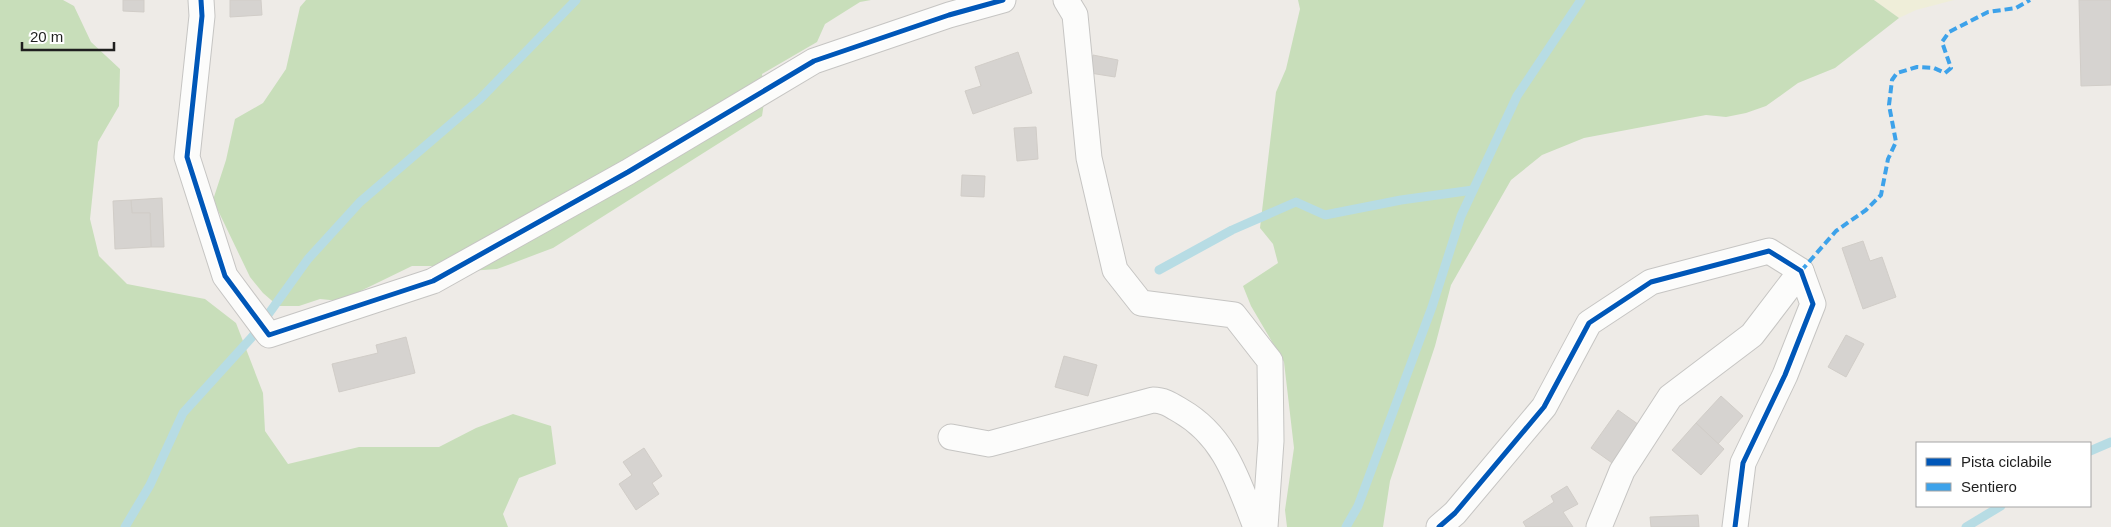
<svg xmlns="http://www.w3.org/2000/svg" width="2111" height="527" viewBox="0 0 2111 527" font-family="Arial,sans-serif">
	<rect width="100%" height="100%" fill="#eeebe7"/>
	<polygon fill="#efeed9" points="1874,0 1954,0 1916,10 1899,18"/>
	<g fill="#c8deba">
		<polygon points="0,0 63,0 74,6 91,42 120,69 119,106 98,142 90,219 99,256 127,284 205,299 236,323 263,393 265,431 288,464 359,447 439,447 476,428 513,414 551,426 556,464 519,478 503,514 508,527 0,527"/>
		<polygon points="306,0 871,0 860,2 825,24 817,42 762,74 765,96 762,116 553,248 497,269 455,272 434,266 412,266 340,301 320,299 299,306 278,306 263,293 250,277 213,200 226,160 235,119 263,103 286,69 300,7"/>
		<polygon points="1298,0 1874,0 1899,18 1835,68 1798,83 1766,106 1746,113 1726,117 1706,115 1584,138 1542,155 1511,180 1451,285 1435,346 1390,481 1383,527 1287,527 1285,510 1294,448 1284,362 1251,306 1243,286 1278,263 1273,244 1260,228 1276,92 1286,69 1300,9"/>
	</g>
	<g fill="none" stroke-linecap="round" stroke-linejoin="round">
		<g stroke="#b7dce4" stroke-width="9">
			<polyline points="1159,270 1232,230 1296,202 1325,215 1401,200 1473,190"/>
			<polyline points="2090,451 2111,442"/>
			<polyline points="125,527 150,485 183,413 252,337 308,259 360,202 480,99 576,0"/>
			<polyline points="1346,527 1358,506 1432,307 1461,216 1517,96 1581,0"/>
			<polyline points="1966,527 2001,506"/>
		</g>
	</g>
	<g fill="#d6d3d0" stroke="#d1cdc8">
		<polygon points="123,0 144,0 144,12 123,11"/>
		<polygon points="230,0 261,0 262,15 230,17"/>
		<polygon points="2079,0 2111,0 2111,85 2081,86"/>
		<polygon points="1018,52 1032,93 973,114 965,91 981,86 975,67"/>
		<polygon points="1093,55 1118,60 1115,77 1090,73"/>
		<polygon points="1036,127 1038,159 1017,161 1014,128"/>
		<polygon points="962,175 985,176 984,197 961,196"/>
		<polygon points="162,198 164,247 151,247 150,213 132,213 131,200"/>
		<polygon points="131,200 132,213 150,213 151,247 115,249 113,201"/>
		<polygon points="1863,241 1870,261 1882,257 1896,297 1863,309 1842,248"/>
		<polygon points="1846,335 1864,344 1846,377 1828,367"/>
		<polygon points="406,337 415,373 339,392 332,364 378,353 376,345"/>
		<polygon points="1064,356 1097,365 1088,396 1055,387"/>
		<polygon points="1721,396 1743,416 1718,444 1696,423"/>
		<polygon points="1618,410 1642,427 1615,465 1591,448"/>
		<polygon points="1696,423 1724,449 1701,475 1672,450"/>
		<polygon points="644,448 662,476 652,483 659,494 636,510 619,484 632,475 623,462"/>
		<polygon points="1567,486 1578,504 1563,512 1573,527 1526,527 1523,522 1554,502 1551,496"/>
		<polygon points="1698,515 1699,527 1651,527 1650,517"/>
	</g>
	<g fill="none" stroke-linecap="round" stroke-linejoin="round">
		<defs>
			<g id="street">
				<polyline points="201,0 202,16 187,157 225,276 269,335 433,281 628,172 814,61 949,15 1003,0"/>
				<polyline points="1066,0 1075,15 1089,158 1115,270 1141,303 1234,315 1270,361 1271,441 1265,527"/>
				<path d="M 951,437 L 989,444 L 1153,400 C 1164,400 1171,405 1181,411 C 1226,437 1238,482 1256,527"/>
				<polyline points="1439,527 1455,513 1544,407 1589,323 1651,282 1769,251 1801,271 1813,304 1785,375 1743,463 1735,527"/>
				<polyline points="1599,527 1622,471 1670,397 1752,335 1801,271"/>
			</g>
		</defs>
		<use href="#street" stroke="#c6c5c3" stroke-width="27"/>
		<use href="#street" stroke="#fcfcfb" stroke-width="25"/>
		<polyline stroke="#3da2ea" stroke-width="4" stroke-dasharray="8 4" stroke-linecap="butt" points="1801,271 1836,231 1866,210 1881,195 1888,159 1896,142 1889,105 1892,80 1897,73 1917,67 1934,68 1945,73 1951,68 1942,42 1949,32 1988,12 2016,8 2030,0"/>
		<defs>
			<g id="cycleway">
				<polyline points="201,0 202,16 187,157 225,276 269,335 433,281 628,172 814,61 949,15 1003,0"/>
				<polyline points="1439,527 1455,513 1544,407 1589,323 1651,282 1769,251 1801,271 1813,304 1785,375 1743,463 1735,527"/>
			</g>
		</defs>
		<use href="#cycleway" stroke="#fff" stroke-width="8"/>
		<use href="#cycleway" stroke="#0057b8" stroke-width="5"/>
	</g>
	<rect x="1916" y="442" width="175" height="65" fill="#ffffff" stroke="#a5a5a5"/>
	<rect x="1926" y="458" width="25" height="8" fill="#0057b8" stroke="#a5a5a5"/>
	<text x="1961" y="467" font-size="15" fill="#1f1f1f">Pista ciclabile</text>
	<rect x="1926" y="483" width="25" height="8" fill="#3da2ea" stroke="#a5a5a5"/>
	<text x="1961" y="492" font-size="15" fill="#1f1f1f">Sentiero</text>
	<path d="M22 42v8h92v-8" fill="none" stroke="#1f1f1f" stroke-width="2.5"/>
	<text x="30" y="42" font-size="15" fill="#1f1f1f" stroke="#ffffff" stroke-width="4" paint-order="stroke">20 m</text>
</svg>
